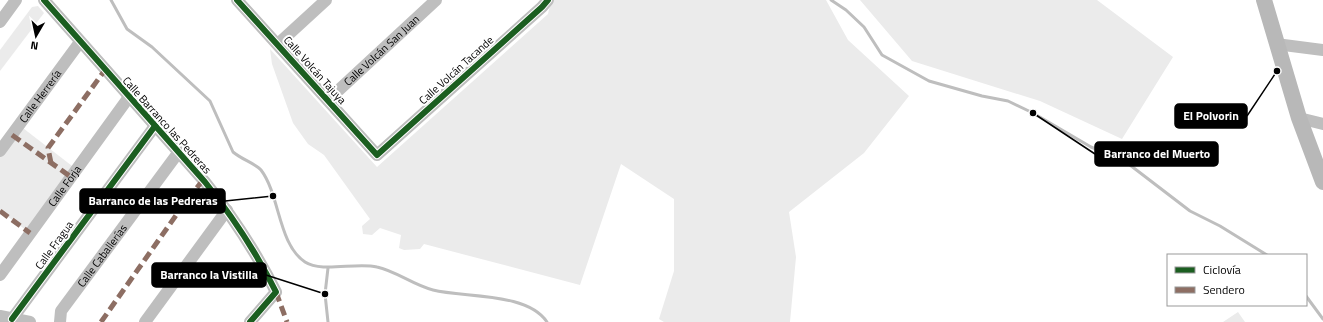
<svg xmlns="http://www.w3.org/2000/svg" width="1323" height="322" viewBox="0 0 1323 322" font-family="'Titillium Web',sans-serif">
	<rect width="100%" height="100%" fill="#fff"/>
	<g fill="#ebebeb">
		<polygon points="551,0 826,0 848,40 909,96 864,153 789,212 796,257 790,322 664,322 659,319 674,271 674,199 621,164 580,285 424,244 420,249 404,250 399,248 401,235 380,228 372,235 363,234 362,226 370,219 324,155 308,144 293,123 272,64 270,49 377,167 548,14"/>
		<polygon points="860,0 1097,0 1173,57 1122,139 1040,101 912,61"/>
		<polygon points="38,6 44,13 0,71 0,50 32,7"/>
		<polygon points="19,125 76,169 30,233 0,211 0,151"/>
		<polygon points="1238,312 1245,322 1223,322"/>
	</g>
	<g fill="none" stroke-linecap="round" stroke-linejoin="round">
		<g stroke="#bebebe" stroke-width="3">
			<path d="M 111,0 L 127,29 L 152,47 L 210,101 L 233,152 C 241,159 256,164 261,170 C 280,195 278,244 305,262 C 322,273 356,262 377,267 C 396,271 413,285 433,290 C 465,298 527,292 547,322"/>
			<polyline points="831,0 846,10 864,27 882,55 929,81 982,96 1008,101 1033,113 1091,147 1126,162 1190,211 1220,226 1267,255"/>
			<polyline points="1306,296 1323,319"/>
			<polyline points="328,322 325,294 328,268"/>
		</g>
		<g stroke="#bebebe" stroke-width="12">
			<path d="M 44,0 L 205,182 C 233,217 256,252 276,292 L 250,322"/>
			<polyline points="237,0 377,155 542,7 548,0"/>
			<polyline points="0,22 16,0"/>
			<polyline points="278,44 326,0"/>
			<polyline points="1276,44 1323,50"/>
			<path id="s1" d="M 328,100 L 436,0"/>
			<polyline points="1299,118 1323,124"/>
			<path id="s2" d="M 0,151 L 80,42"/>
			<path id="s3" d="M 0,275 L 129,97"/>
			<polyline points="0,316 30,322"/>
			<polyline points="12,319 155,126"/>
			<path id="s4" d="M 60,322 L 61,311 L 178,153"/>
			<polyline points="145,322 227,210"/>
		</g>
		<polyline stroke="#b8b8b8" stroke-width="16" points="1264,0 1299,118 1323,182"/>
		<g stroke="#8d6e63" stroke-width="5" stroke-dasharray="10 5" stroke-linecap="butt">
			<polyline points="12,135 71,177"/>
			<polyline points="51,163 48,148 105,70"/>
			<polyline points="0,211 30,233"/>
			<polyline points="276,292 287,322"/>
			<polyline points="101,322 184,204 203,180"/>
		</g>
		<defs>
			<g id="cycleway">
				<path d="M 44,0 L 205,182 C 233,217 256,252 276,292 L 250,322"/>
				<polyline points="237,0 377,155 542,7 548,0"/>
				<polyline points="12,319 155,126"/>
			</g>
		</defs>
		<use href="#cycleway" stroke="#fff" stroke-width="8"/>
		<use href="#cycleway" stroke="#1b5e20" stroke-width="6"/>
	</g>
	<g text-anchor="middle" dominant-baseline="central" stroke-width="4" stroke-linejoin="round" paint-order="stroke">
		<g font-size="11" fill="#000" stroke="#fff">
			<text stroke="none"><textPath href="#s1" startOffset="73">Calle Volcán San Juan</textPath></text>
			<text transform="translate(315 70) rotate(48)">Calle Volcán Tajuya</text>
			<text transform="translate(456 70) rotate(-42)">Calle Volcán Tacande</text>
			<text stroke="none"><textPath href="#s2" startOffset="68">Calle Herrería</textPath></text>
			<text transform="translate(167 125) rotate(48)">Calle Barranco las Pedreras</text>
			<text stroke="none"><textPath href="#s3" startOffset="110">Calle Forja</textPath></text>
			<text transform="translate(54 245) rotate(-54)">Calle Fragua</text>
			<text stroke="none"><textPath href="#s4" startOffset="80">Calle Caballerías</textPath></text>
		</g>
	</g>
	<path fill="none" stroke="#000" stroke-width="1.5" d="M1277 71L1247 116M1033 113L1095 154M273 196L225 201M325 294L266 275"/>
	<g fill="#000" stroke="#fff" stroke-width="1.5">
		<circle cx="1277" cy="71" r="4"/>
		<circle cx="1033" cy="113" r="4"/>
		<circle cx="273" cy="196" r="4"/>
		<circle cx="325" cy="294" r="4"/>
	</g>
	<g fill="#000" stroke="#000" stroke-width="1.5">
		<rect x="1175" y="104" width="72" height="24" rx="4"/>
		<rect x="1095" y="142" width="123" height="24" rx="4"/>
		<rect x="80" y="189" width="145" height="24" rx="4"/>
		<rect x="152" y="263" width="114" height="24" rx="4"/>
	</g>
	<g font-size="12" text-anchor="middle" font-weight="bold" fill="#fff">
		<text x="1211" y="120">El Polvorin</text>
		<text x="1157" y="158">Barranco del Muerto</text>
		<text x="153" y="205">Barranco de las Pedreras</text>
		<text x="209" y="279">Barranco la Vistilla</text>
	</g>
	<rect x="1167" y="254" width="140" height="52" fill="#ffffff" stroke="#999999"/>
	<rect x="1175" y="267" width="20" height="6" fill="#1b5e20" stroke="#999999"/>
	<text x="1203" y="274" font-size="12" fill="#000000">Ciclovía</text>
	<rect x="1175" y="287" width="20" height="6" fill="#8d6e63" stroke="#999999"/>
	<text x="1203" y="294" font-size="12" fill="#000000">Sendero</text>
	<g transform="translate(36 36) rotate(189)" stroke="#ffffff" stroke-width="3" paint-order="stroke">
	<path d="M0-3L7 15L0 10L-7 15Z" fill="#000000"/>
	<text y="-6" font-size="11" font-weight="bold" text-anchor="middle" fill="#000000">N</text>
	</g>
</svg>
